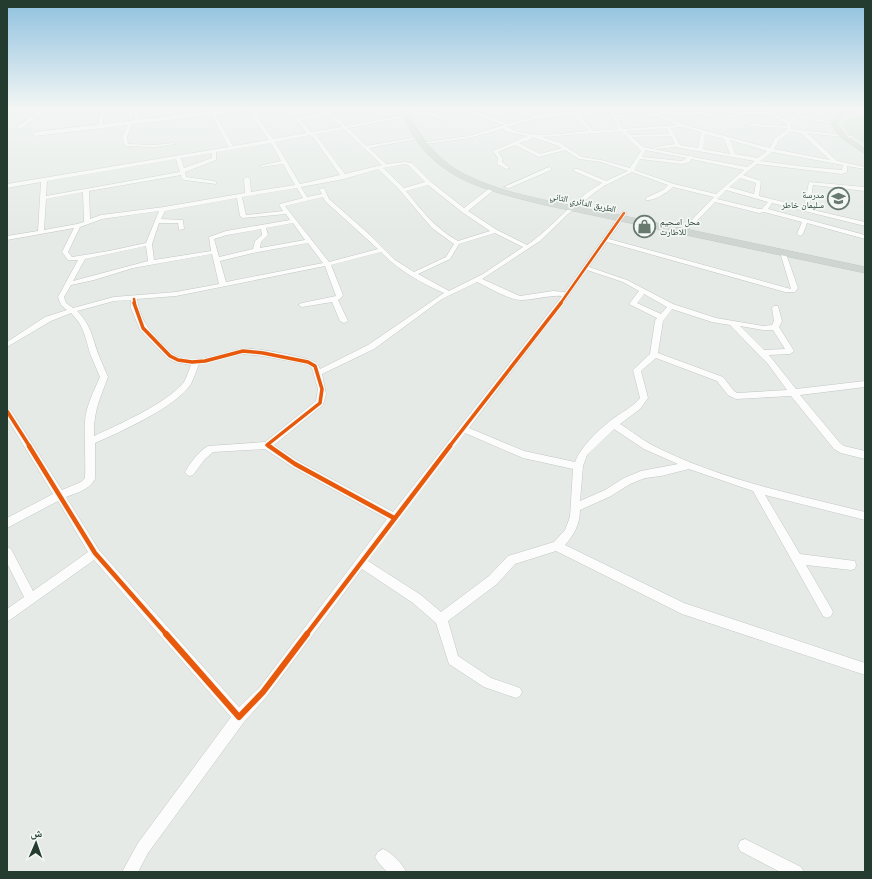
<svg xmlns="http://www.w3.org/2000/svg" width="872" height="879" viewBox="0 0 872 879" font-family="'Open Sans','Noto Naskh Arabic',sans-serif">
	<rect width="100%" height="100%" fill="#e5eae7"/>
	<polygon fill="#d0e2d2" points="865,114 865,144 848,133 843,126 850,118"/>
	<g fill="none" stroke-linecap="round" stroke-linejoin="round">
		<defs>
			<g id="street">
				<polygon points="43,108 48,108 22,128 18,128 18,126"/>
				<polygon points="101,108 105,108 102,127 100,128 98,127"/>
				<polygon points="133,108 137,108 140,124 136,123"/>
				<path d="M 208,108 L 212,108 L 233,146 L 269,140 L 247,108 L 251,108 L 273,139 L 307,133 L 286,108 L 290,108 L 298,118 L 328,113 L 323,108 L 327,108 L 346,126 L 424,112 L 433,112 L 444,118 L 444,120 C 437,120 432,114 424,114 L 348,128 L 366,146 L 418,137 L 416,139 L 369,148 L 386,164 L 405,162 L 412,163 L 431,182 L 464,208 L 491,187 L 495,187 L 495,189 L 468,211 L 497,230 L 527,245 C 554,227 573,199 602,183 L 574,171 L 574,169 L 578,169 L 606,181 L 628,171 L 601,162 L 579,159 L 565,150 L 539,157 L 515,145 L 498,152 L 502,158 L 502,162 L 510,168 L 506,169 L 497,164 L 498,158 L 493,151 L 528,136 L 508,132 L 503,129 L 469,138 L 418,145 L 420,143 L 469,136 L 504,125 L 466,112 L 461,108 L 466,108 L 508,124 L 535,116 L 551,113 L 638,108 L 612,112 L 615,115 L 654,114 L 643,108 L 648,108 L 655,111 L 704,112 L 706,114 L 735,115 L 742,112 L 764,112 L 762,110 L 764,109 L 789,121 L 802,108 L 806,108 L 799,115 L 836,123 L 834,124 L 797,117 L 791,123 L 791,129 L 853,136 L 851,138 L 807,133 L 837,161 L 865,167 L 865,169 L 847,166 L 847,172 L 842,174 L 757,164 L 743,175 L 761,181 L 759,196 L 804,207 L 809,182 L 865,187 L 865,191 L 813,185 L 809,209 L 865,222 L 865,226 L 772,203 L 768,209 L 865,235 L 865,239 L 807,223 L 803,234 L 800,236 L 797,234 L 802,222 L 764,212 L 759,213 L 715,202 L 690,228 L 686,228 L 686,226 L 714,197 L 673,187 C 666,193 655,201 646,200 L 646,198 L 663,190 L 668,185 L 632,172 L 604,186 L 594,193 L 568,214 L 540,241 L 482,279 L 520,296 L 553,291 L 565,292 L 622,212 L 624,211 L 627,213 L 609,239 L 791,289 L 780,252 L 785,251 L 798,288 L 795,292 L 785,292 L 607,242 L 589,267 L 627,280 L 673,304 L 716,318 L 763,326 L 772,325 L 774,321 L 772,308 L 774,306 L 778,306 L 782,321 L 779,327 L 794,351 L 790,354 L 769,355 L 796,389 L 865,381 L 865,387 L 800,395 L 840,443 L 844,446 L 865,451 L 865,459 L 841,453 L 834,449 L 791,396 L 736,399 L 728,395 L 717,381 L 656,358 L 641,371 L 648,398 L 640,409 L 620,424 C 630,430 640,438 650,444 C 717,479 793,494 865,512 L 865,520 L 765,495 L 800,554 L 855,561 L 856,565 L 855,569 L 851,570 L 806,565 L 831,608 L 833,612 L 831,616 L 827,618 L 823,616 L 753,491 L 689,469 L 661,476 L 645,478 L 630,484 L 611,496 L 580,510 C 580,524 574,535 565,545 L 684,603 L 865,663 L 865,675 L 682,614 L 556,551 L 515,564 L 497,584 L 448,621 L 458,656 L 491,678 L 520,688 L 522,692 L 520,696 L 516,698 L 484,687 L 449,664 L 436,623 L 413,603 L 362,569 L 267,696 L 244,722 L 148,853 L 138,872 L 122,872 L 138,843 L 231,717 L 94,560 L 7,622 L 7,609 L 24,597 L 7,563 L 7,547 L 11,549 L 33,591 L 88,552 L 58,501 L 7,528 L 7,518 L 53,494 L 7,418 L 7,408 L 10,409 L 62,490 L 81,482 L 85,478 C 86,459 84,440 85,421 C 86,406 94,391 100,377 C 97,370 94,363 91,356 C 85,338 85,327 71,313 L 51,321 L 7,347 L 7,342 L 45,317 L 67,310 L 61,305 L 58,297 L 78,260 L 68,260 L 62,252 L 74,228 L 7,240 L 7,236 L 38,231 L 41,182 L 7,188 L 7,184 L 229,147 ZM 608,112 L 612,116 L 619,129 L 593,131 L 577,114 ZM 659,113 L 703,114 L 705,116 L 736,117 L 743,114 L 769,114 L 787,124 L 787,126 L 750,124 L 748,125 L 750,126 L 787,128 L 787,130 L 775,138 L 770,148 L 684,125 ZM 573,114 L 589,131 C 563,133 530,140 507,127 L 535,119 ZM 330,115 L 342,127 L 311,132 L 300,120 ZM 658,116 L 677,125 L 623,129 L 620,125 L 617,117 ZM 682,127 L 701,132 L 698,148 L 680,145 L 671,128 ZM 667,128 L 669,134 L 630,135 L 626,131 ZM 344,129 L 382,165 L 345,174 L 315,134 ZM 621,131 L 641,151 L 630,168 L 601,160 L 582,157 L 560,143 L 542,137 ZM 790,131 L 801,133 L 830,160 L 774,149 L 779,140 ZM 705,134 L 724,139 L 730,154 L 703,149 ZM 310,135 L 313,137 L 340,175 L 300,184 L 275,142 ZM 671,136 L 675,144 L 656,147 L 654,148 L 654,149 L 675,147 L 755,161 L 747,167 L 693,157 L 691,155 L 689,156 L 643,147 L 632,137 ZM 532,137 L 556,145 L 562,148 L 540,154 L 519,143 L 529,140 ZM 730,140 L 767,151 L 758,158 L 735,154 ZM 271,143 L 281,161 L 259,166 L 261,167 L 283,164 L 295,185 L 251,192 L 250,179 L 247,177 L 244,179 L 245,193 L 164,207 L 101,215 L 90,219 L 89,191 L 181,175 L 182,179 L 185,180 L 216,184 L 216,182 L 214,181 L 186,177 L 185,172 L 216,160 L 216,152 ZM 645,150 L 687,158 L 682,161 L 642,157 ZM 772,152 L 843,165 L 842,170 L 807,167 L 760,161 ZM 212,153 L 212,158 L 184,168 L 181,158 ZM 176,159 L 180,172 L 46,196 L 47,181 ZM 640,159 L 682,164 L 690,162 L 691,159 L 744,170 L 716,194 L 674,184 L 634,170 ZM 405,164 L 408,165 L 425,182 L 404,188 L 383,168 ZM 378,169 L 397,187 L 432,228 L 454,244 L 446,257 L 414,272 L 395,260 L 370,235 L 329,199 L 324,188 L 319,189 L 322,194 L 307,197 L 301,187 L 344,179 ZM 740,178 L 756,183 L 754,194 L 729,187 ZM 428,185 L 462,212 L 490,231 L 458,241 C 436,229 421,210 406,191 ZM 297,188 L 303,198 L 280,204 L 279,205 L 283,211 L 246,215 L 242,197 ZM 726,190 L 768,202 L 762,209 L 759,209 L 717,199 ZM 83,192 L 84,222 L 77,224 L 44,230 L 46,199 ZM 323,197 L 325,201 L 378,249 L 329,262 L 285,206 ZM 237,198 L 240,216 L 243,218 L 286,214 L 290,220 L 226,231 L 209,237 L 211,251 L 154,260 L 152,244 L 159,223 L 178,223 L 179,230 L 184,229 L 183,220 L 161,219 L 165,211 ZM 159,211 L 146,243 L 109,251 L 72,257 L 68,252 L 80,227 L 102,219 ZM 293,223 L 305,240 L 260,248 L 261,242 L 268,235 L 266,228 ZM 261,229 L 262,235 L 255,241 L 253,249 L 219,257 L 214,239 L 227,235 ZM 495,233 L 523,247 L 483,274 L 449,291 L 418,274 L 450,259 L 459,244 ZM 308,243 L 323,263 L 226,282 L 220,261 L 253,253 ZM 146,246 L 148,261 L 73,281 L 85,259 ZM 381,252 C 398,270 421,283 444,293 L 368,345 L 320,369 C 318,364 316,362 312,361 C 302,356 252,347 242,349 C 221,352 193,368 173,354 C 168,351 163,344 158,339 C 146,327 140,317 137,299 L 176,296 L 325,266 L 336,296 L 302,303 L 298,305 L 302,307 L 332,302 L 340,321 L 344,323 L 348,321 L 338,300 L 341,298 L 343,295 L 331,265 ZM 212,254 L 219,284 L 176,292 L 114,297 L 73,308 L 66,303 L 64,297 L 71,285 L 94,280 L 133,268 ZM 587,270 L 623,282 L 639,291 L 629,304 L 657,318 L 655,321 L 650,354 L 633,370 L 640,398 C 632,408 620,413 610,421 C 597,432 581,446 575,462 L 524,451 L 469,428 L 564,302 ZM 477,282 C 488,287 509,300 521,300 C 535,300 548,295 562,296 L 393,512 L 298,461 L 274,445 L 323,405 L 326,394 L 322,374 L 374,349 L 442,299 ZM 644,294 L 667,307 L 661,314 L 637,303 ZM 131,300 L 131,308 L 140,330 L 167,358 L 175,362 L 191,365 C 189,370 187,377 184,382 C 169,402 118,425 94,436 C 93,413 100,398 108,377 C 105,370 102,363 99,356 C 92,338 92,326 77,311 L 114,301 ZM 672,309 L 712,322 L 730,325 L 768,364 L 787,390 L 737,393 L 734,391 L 723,377 L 658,353 L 663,321 ZM 740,326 L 763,330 L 773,330 L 785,349 L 764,350 ZM 243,354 L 263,356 L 306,364 L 312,368 L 318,389 L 316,401 L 265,442 L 208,446 C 198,452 191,462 185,472 L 187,475 L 190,476 L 193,475 L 205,459 L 213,452 L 265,449 L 292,467 L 387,519 L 259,688 L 239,707 L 99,550 L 66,497 C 76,493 89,490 95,479 L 95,443 C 120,432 176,407 191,384 C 194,378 196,371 199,364 ZM 614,429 L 644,449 L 678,464 L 641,471 L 624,478 L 605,490 L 580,501 L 583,466 L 587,455 ZM 465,433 L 523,458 L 573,469 L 570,517 L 565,530 L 554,542 L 508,556 L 489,576 L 441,612 L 421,595 L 368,561 Z"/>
				<polygon points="831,108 845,108 853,110 851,111"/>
				<polygon points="130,123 132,124 127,137 128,144 154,145 174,143 176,144 154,147 125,146 122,137 128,124"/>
				<polygon points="549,167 551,168 551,170 509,188 504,187"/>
				<polygon points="745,839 801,867 804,872 780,872 740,851 738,846 740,841"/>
				<path d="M 383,849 C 392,853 402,863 406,872 L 387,872 L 378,862 L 375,857 L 378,852 Z"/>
			</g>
			<polygon id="secondary" points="237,108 256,108 253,110 35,136 32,134 35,132"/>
			<g id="primary">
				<path d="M 399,108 L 405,108 C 419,135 435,158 462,173 C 505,196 563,203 610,213 C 695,231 780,249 865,267 L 865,273 L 545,205 C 502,194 454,185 424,150 C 413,138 406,123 399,108 Z"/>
				<polygon points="851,108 861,108 843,116 837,123 844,134 865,149 865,154 839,136 831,123 838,113"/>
			</g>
		</defs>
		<use href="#street" stroke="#c2c7c4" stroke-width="1"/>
		<use href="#secondary" stroke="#c1c7c4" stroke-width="1"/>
		<use href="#primary" stroke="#c1c9c5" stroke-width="1"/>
		<use href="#street" fill="#fbfcfb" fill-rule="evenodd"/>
		<use href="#secondary" fill="#fbfcfb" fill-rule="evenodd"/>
		<use href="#primary" fill="#cfd6d2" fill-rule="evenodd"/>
		<defs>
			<g id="cycleway-far3">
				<polyline points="134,299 135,304"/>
				<polyline points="560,304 624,213"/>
			</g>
			<g id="cycleway-far2">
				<polyline points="134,303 143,328 170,356 178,360 192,362 205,361 243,351 263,353 308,362 315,366 322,389 320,403 267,445 271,447"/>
				<polyline points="7,411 30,447"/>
				<polyline points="449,447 561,303"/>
			</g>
			<g id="cycleway-far1">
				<polyline points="29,446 95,553 167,635"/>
				<polyline points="269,446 295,464 394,518"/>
				<polyline points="306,635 450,446"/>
			</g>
			<polyline id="cycleway" points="166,634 239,717 263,692 307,634"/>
		</defs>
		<use href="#cycleway-far3" stroke="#f3f8f5" stroke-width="4"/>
		<use href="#cycleway-far2" stroke="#f3f8f5" stroke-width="5.5"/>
		<use href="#cycleway-far1" stroke="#f3f8f5" stroke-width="7"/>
		<use href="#cycleway" stroke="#f3f8f5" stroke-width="8"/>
		<use href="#cycleway-far3" stroke="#e8590c" stroke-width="2.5"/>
		<use href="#cycleway-far2" stroke="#e8590c" stroke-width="3.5"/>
		<use href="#cycleway-far1" stroke="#e8590c" stroke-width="4.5"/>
		<use href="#cycleway" stroke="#e8590c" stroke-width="6"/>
	</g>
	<linearGradient id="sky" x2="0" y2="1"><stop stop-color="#8fc1df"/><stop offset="0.47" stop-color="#f3f6f4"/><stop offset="1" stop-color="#f3f6f4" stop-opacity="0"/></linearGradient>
	<rect width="872" height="231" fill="url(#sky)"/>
	<defs>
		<symbol id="school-ring" viewBox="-11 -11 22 22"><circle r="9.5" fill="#f3f8f5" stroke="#687970" stroke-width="1.5"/><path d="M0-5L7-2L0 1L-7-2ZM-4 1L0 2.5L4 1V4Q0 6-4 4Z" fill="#687970"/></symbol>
		<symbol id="shop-ring" viewBox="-11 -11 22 22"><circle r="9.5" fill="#f3f8f5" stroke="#687970" stroke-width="1.5"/><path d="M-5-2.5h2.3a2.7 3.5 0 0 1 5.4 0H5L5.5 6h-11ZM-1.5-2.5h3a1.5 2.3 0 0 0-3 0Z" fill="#687970"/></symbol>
	</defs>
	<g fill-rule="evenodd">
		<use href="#school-ring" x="826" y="186" width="25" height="25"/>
		<use href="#shop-ring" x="632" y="214" width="25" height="25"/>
	</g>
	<g text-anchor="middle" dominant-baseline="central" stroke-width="3.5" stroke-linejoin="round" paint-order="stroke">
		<g font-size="9" fill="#243c30" stroke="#f3f8f5" text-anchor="end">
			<text x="824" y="194">مدرسة<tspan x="824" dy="10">سليمان خاطر</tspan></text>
			<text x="660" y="221" text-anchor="start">محل اسحيم<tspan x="660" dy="10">للاطارت</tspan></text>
		</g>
		<g font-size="9" fill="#243c30" stroke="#f3f8f5">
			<text transform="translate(583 202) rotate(12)">الطريق الدائري الثاني</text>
		</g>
	</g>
	<rect width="872" height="879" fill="none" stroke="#243c30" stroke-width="16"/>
	<g transform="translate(36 843) rotate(2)" stroke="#f3f8f5" stroke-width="3" paint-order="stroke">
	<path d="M0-3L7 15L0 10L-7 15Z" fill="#243c30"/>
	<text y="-6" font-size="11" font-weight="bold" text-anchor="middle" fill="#243c30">ش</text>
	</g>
</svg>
